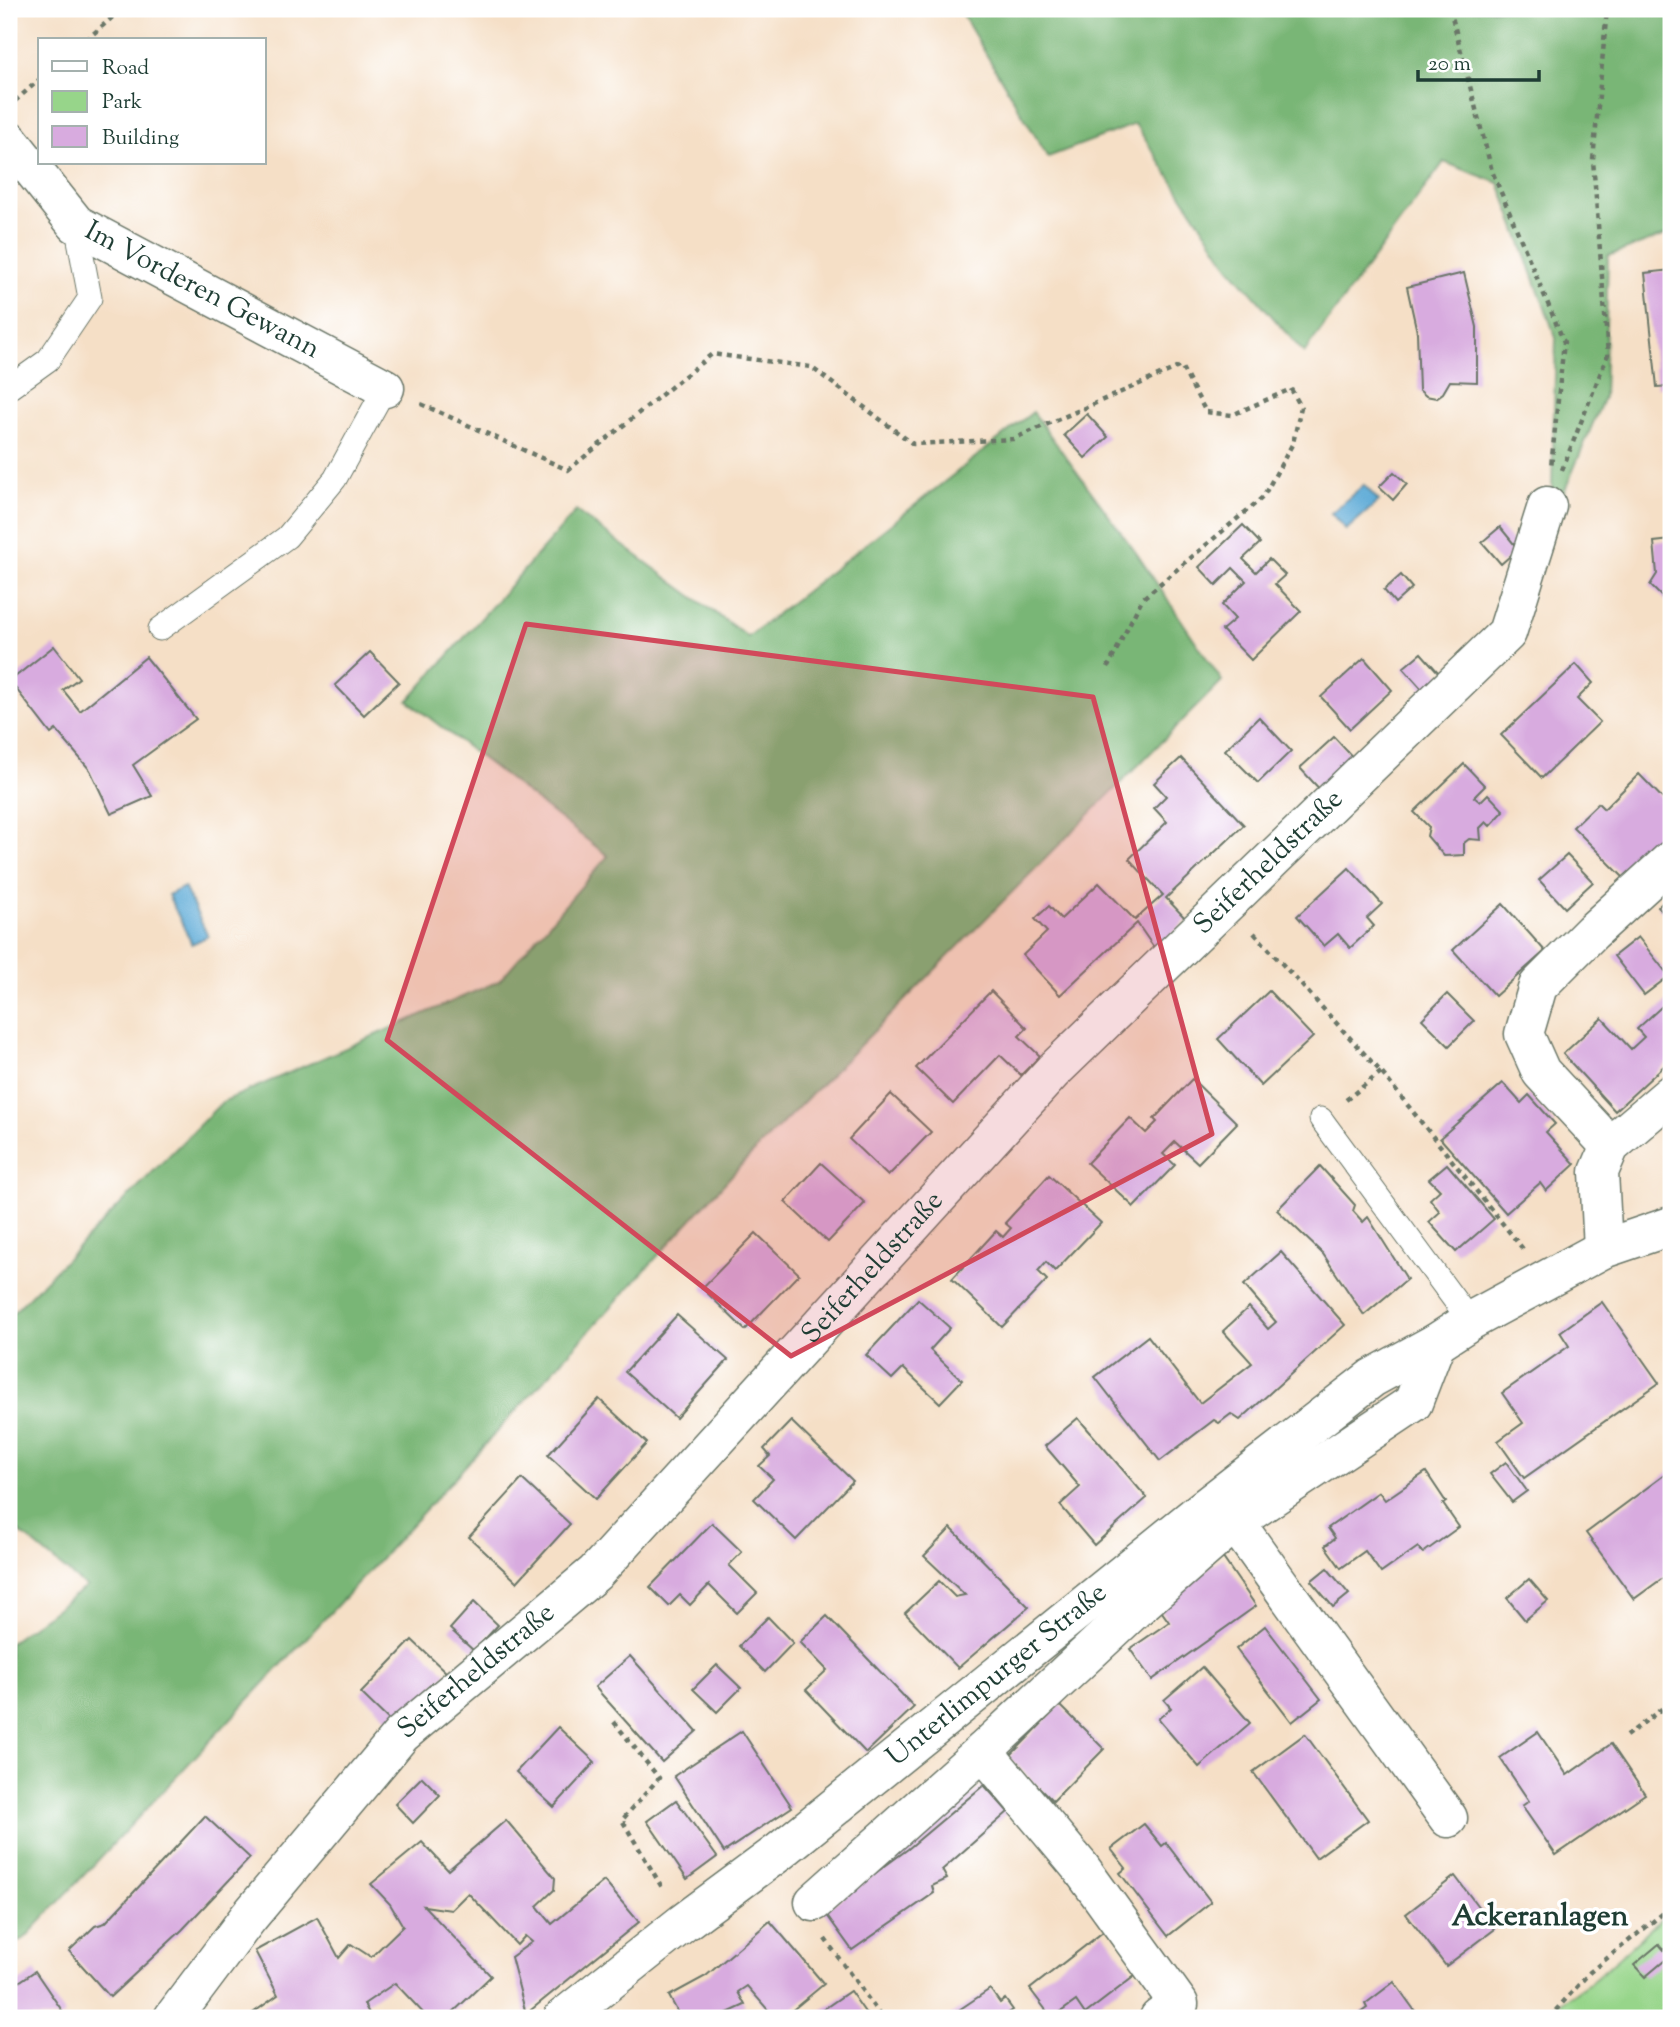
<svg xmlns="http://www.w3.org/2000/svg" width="1680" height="2027" viewBox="0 0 1680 2027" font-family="'Sorts Mill Goudy',serif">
	<rect width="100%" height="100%" fill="#fff"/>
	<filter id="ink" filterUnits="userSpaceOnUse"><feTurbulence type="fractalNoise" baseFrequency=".0143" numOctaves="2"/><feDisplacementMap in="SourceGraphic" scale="14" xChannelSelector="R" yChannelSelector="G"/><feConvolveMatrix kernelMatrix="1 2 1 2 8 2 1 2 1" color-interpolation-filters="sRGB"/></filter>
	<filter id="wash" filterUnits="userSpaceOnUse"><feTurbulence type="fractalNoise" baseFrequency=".00686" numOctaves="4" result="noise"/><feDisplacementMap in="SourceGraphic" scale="28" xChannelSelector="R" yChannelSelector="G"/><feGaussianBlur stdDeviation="1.57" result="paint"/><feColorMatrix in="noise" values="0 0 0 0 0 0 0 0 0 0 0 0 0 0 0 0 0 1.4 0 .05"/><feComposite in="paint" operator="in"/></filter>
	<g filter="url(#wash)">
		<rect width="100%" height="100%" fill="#f5dfc6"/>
		<polygon fill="#97d58a" stroke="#5b895f" stroke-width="2" points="1671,1910 1671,2018 1538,2018 1596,1978"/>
		<g fill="#79b676" stroke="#4c7a55" stroke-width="2">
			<polygon points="959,9 1671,9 1671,233 1608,256 1604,397 1551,523 1556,338 1499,183 1444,162 1304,353 1229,267 1135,124 1048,157"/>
			<polygon points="1033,412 1137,554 1222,681 743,1163 359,1582 25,1938 9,1947 9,1643 86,1587 9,1523 9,1317 222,1102 499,981 608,856 408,701 576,511 748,637"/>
		</g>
		<g fill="#5eabd7" stroke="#3e7486" stroke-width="2">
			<polygon points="1364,485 1379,501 1346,530 1331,513"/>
			<polygon points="184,887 208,936 192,944 168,895"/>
		</g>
		<g id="blocks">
			<g fill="#d8abdf">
				<polygon points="1671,270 1671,386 1657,387 1645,273"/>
				<polygon points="1464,273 1477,327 1477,382 1450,381 1443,393 1436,398 1426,396 1419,390 1417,332 1407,287"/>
				<polygon points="1087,414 1108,437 1085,458 1064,435"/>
				<polygon points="1394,472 1407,484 1393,500 1379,487"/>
				<polygon points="1243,525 1260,543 1243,559 1256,572 1269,559 1285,575 1275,584 1301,611 1251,660 1222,630 1235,619 1222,605 1246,581 1233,568 1216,585 1199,567"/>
				<polygon points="1500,527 1518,549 1501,564 1482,542"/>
				<polygon points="1671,540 1671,606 1650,585 1657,574 1654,542"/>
				<polygon points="1401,575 1412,588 1395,603 1384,590"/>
				<polygon points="54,646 79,678 63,690 80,711 146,657 196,719 133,765 152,796 111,814 90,770 56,730 51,734 10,681"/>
				<polygon points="370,652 399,682 364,715 335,685"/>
				<polygon points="1421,653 1447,682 1430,698 1403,668"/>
				<polygon points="1364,658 1392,690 1350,729 1321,697"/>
				<polygon points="1576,664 1593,683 1577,699 1600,722 1542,778 1501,735"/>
				<polygon points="1259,717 1291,751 1258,783 1225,750"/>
				<polygon points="1334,737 1357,762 1324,794 1300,768"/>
				<polygon points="1181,758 1244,825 1166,898 1187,920 1155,949 1137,923 1060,995 1023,955 1047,932 1035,919 1049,906 1061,919 1099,883 1135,920 1163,895 1129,859 1167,822 1154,808 1166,796 1154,783"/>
				<polygon points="1464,764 1485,786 1474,797 1480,802 1488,794 1504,811 1490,826 1486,822 1480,828 1481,840 1469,839 1464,843 1464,855 1444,856 1427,836 1429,827 1414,812"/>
				<polygon points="1639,774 1671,807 1671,847 1632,886 1573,827 1598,803 1604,809"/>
				<polygon points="1567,855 1593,882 1565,908 1539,880"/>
				<polygon points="1349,868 1382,904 1367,918 1374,926 1350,948 1338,934 1324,946 1297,916"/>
				<polygon points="1671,894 1671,921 1658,907"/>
				<polygon points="1503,904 1545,951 1495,996 1453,950"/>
				<polygon points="1638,937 1669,976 1644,995 1614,956"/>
				<polygon points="991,991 1027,1028 1019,1036 1040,1056 1021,1075 1000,1055 953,1104 916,1068"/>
				<polygon points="1269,991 1313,1037 1261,1086 1218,1039"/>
				<polygon points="1447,994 1474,1021 1449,1046 1422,1019"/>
				<polygon points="1671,998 1671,1066 1667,1063 1615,1111 1563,1054 1602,1018 1631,1049 1644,1037 1637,1029"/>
				<polygon points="1192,1079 1237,1123 1198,1163 1175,1142 1163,1154 1175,1165 1134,1207 1087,1163 1130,1118 1146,1133 1157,1122 1154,1119"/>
				<polygon points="1503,1083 1521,1103 1529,1095 1555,1124 1546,1132 1575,1164 1546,1191 1540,1183 1506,1213 1440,1138"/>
				<polygon points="891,1094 931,1132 888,1176 849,1139"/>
				<polygon points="821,1163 865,1203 828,1242 785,1202"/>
				<polygon points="1447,1164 1494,1219 1456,1252 1429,1222 1440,1212 1430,1199 1440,1190 1429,1179"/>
				<polygon points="1320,1166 1355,1205 1353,1211 1363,1222 1368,1217 1407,1279 1364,1315 1323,1254 1277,1210"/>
				<polygon points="1049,1175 1101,1223 1055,1271 1046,1262 1038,1271 1047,1280 1002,1327 952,1279 996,1231 1003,1237 1011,1228 1005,1223"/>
				<polygon points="756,1233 799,1274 745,1330 702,1288"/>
				<polygon points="1281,1252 1345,1325 1240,1420 1231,1414 1219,1423 1214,1420 1160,1461 1095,1377 1148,1336 1200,1403 1252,1363 1223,1331 1249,1307 1268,1329 1276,1322 1244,1285"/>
				<polygon points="918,1299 950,1328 930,1350 962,1380 940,1403 903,1368 892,1379 866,1355"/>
				<polygon points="1602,1302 1659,1383 1524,1478 1498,1441 1523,1423 1502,1393 1569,1346 1560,1332"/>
				<polygon points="677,1315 728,1360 676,1418 625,1372"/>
				<polygon points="599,1399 647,1443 596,1499 548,1455"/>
				<polygon points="1078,1418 1147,1498 1094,1545 1060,1505 1080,1487 1045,1446"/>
				<polygon points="791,1421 853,1481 796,1540 754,1499 773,1479 759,1466 770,1456 764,1449"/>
				<polygon points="1506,1462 1527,1491 1512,1502 1490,1474"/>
				<polygon points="1671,1470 1671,1572 1634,1599 1586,1533"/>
				<polygon points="1426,1472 1446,1502 1443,1504 1459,1527 1423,1553 1418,1547 1381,1573 1365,1551 1341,1568 1325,1546 1335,1538 1328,1528 1379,1492 1385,1500"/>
				<polygon points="522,1479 570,1524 517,1582 469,1537"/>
				<polygon points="712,1523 742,1552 729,1565 757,1593 737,1613 709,1585 690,1605 680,1595 669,1606 650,1587"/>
				<polygon points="951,1528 1029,1607 958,1668 905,1613 939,1581 955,1597 965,1595 924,1556"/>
				<polygon points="1223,1558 1256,1606 1152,1680 1130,1649 1169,1622 1157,1605"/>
				<polygon points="1327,1568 1349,1594 1333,1607 1311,1581"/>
				<polygon points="1529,1579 1548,1601 1525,1620 1507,1598"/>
				<polygon points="474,1602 498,1625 474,1651 450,1629"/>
				<polygon points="827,1616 914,1707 866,1753 806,1690 827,1670 800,1642"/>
				<polygon points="768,1617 793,1643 765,1672 739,1646"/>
				<polygon points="1265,1626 1321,1699 1292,1722 1236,1649"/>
				<polygon points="412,1640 447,1673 395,1726 361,1693"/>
				<polygon points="630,1656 697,1731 662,1762 595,1687"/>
				<polygon points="717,1665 741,1688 717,1712 693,1689"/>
				<polygon points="1202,1667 1250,1723 1199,1767 1158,1719 1171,1708 1164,1700"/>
				<polygon points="1060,1705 1104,1749 1053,1801 1009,1757"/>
				<polygon points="558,1727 595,1762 554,1807 516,1772"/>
				<polygon points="742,1731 792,1807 724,1852 674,1776"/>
				<polygon points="1538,1732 1567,1775 1611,1744 1645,1794 1556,1855 1522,1806 1529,1801 1500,1758"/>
				<polygon points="1305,1734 1368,1820 1316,1858 1253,1772"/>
				<polygon points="422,1777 440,1795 413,1823 395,1804"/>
				<polygon points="984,1785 1008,1812 942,1870 947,1879 932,1886 934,1893 852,1950 824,1911 908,1849"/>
				<polygon points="676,1800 717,1857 687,1879 647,1821"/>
				<polygon points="205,1816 250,1858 182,1930 110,1997 69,1951 95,1926 105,1923"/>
				<polygon points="506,1820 555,1878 554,1890 537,1906 552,1924 604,1881 639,1922 526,2014 511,1957 532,1942 525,1936 517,1945 468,1893 451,1910 424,1906 491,1976 447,2018 428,2018 395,1983 364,2004 371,2017 369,2018 246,2018 278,1995 255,1951 317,1917 339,1958 351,1944 371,1957 403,1926 390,1904 371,1884 422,1842 448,1870"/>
				<polygon points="1144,1824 1162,1846 1166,1843 1211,1902 1168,1936 1120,1873 1126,1868 1111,1849"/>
				<polygon points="1455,1876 1495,1929 1446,1966 1406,1914"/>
				<polygon points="770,1921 824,1984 783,2018 775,2018 747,1986 738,1992 745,2005 725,2014 727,2018 681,2018 669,1996 706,1976"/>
				<polygon points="1103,1932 1136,1975 1085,2014 1076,2001 1052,2018 1030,1989"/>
				<polygon points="1659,1944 1664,1950 1671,1944 1671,1959 1670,1956 1645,1977 1634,1965"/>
				<polygon points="35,1971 65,2015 60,2018 9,2018 9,1989"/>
				<polygon points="1394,1982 1420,2018 1353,2018 1367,2008 1365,2004"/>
				<polygon points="990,1989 1000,2003 1005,1999 1013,2010 1007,2014 1010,2018 947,2018"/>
				<polygon points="850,1991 869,2018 811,2018"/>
			</g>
		</g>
	</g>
	<g filter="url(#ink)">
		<use href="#blocks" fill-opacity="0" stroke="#6a7667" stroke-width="2"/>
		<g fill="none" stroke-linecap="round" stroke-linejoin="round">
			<defs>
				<g id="service">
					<polyline points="9,388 48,360 90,298 76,224"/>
					<polyline points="160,629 287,537 335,479 385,388"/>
					<polyline points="1321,1119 1470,1321"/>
				</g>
				<g id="minor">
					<path id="s1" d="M 9,140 L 76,224 L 385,388"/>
					<polyline points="1610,1146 1541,1072 1524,1034 1538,986 1592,932 1671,860"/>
					<polyline points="1603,1249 1599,1172 1610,1146 1671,1094"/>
					<polyline points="1235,1522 1448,1818"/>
					<polyline points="983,1751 1081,1868 1179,2004 1159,2018"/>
					<polyline points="814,1902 983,1751 1133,1611 1235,1522 1413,1403 1436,1343"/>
					<path id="s2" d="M 173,2018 L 248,1918 L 401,1735 L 595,1573 L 1053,1071 L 1507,633 L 1547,506"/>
				</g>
				<g id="tertiary">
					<path id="s3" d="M 563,2018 L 683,1923 L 779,1852 L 1202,1510 L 1372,1378 L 1436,1343 L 1470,1321 L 1603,1249 L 1671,1226"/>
				</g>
			</defs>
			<use href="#service" stroke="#6a7667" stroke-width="25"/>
			<use href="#minor" stroke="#6a7667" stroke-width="41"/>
			<use href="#tertiary" stroke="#6a7667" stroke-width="41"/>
			<g stroke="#6a7667" stroke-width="4.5" stroke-dasharray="5 5" stroke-linecap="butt">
				<polyline points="1450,9 1492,171 1564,342 1551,467"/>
				<polyline points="86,40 122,9"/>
				<polyline points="15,101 40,79"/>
				<polyline points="421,404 568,470 712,354 811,367 913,444 1013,439 1181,366 1206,412 1232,415 1291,389 1301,407 1293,443 1263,497 1142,599 1108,667"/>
				<polyline points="1562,470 1608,354 1593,160 1607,9"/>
				<polyline points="1254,933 1381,1072 1523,1249"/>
				<polyline points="1346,1100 1381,1072"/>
				<polyline points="614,1722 659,1778 622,1820 663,1889"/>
				<polyline points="1626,1736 1671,1702"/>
				<polyline points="825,1939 882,2018"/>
				<polyline points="1549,2018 1590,1972 1671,1907"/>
			</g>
			<use href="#service" stroke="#fff" stroke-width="23"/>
			<use href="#minor" stroke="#fff" stroke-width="38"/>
			<use href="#tertiary" stroke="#fff" stroke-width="38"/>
		</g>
	</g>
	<path fill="#d1495b" fill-opacity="0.2" stroke="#d1495b" stroke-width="5" stroke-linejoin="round" d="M 526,624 L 1093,697 L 1212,1134 L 791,1356 L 387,1040 Z"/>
	<g text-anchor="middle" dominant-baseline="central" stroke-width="7" stroke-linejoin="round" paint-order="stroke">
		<g font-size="28" fill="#1f3d34" stroke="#fff">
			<text stroke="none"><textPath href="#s1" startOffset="250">Im Vorderen Gewann</textPath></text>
			<text stroke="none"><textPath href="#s2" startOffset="1596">Seiferheldstraße</textPath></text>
			<text stroke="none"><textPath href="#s2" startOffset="1029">Seiferheldstraße</textPath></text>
			<text stroke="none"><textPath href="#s2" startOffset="462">Seiferheldstraße</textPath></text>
			<text stroke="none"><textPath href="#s3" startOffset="553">Unterlimpurger Straße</textPath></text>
		</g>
		<g font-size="30" font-weight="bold" fill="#1f3d34" stroke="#fff">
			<text x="1540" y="1917">Ackeranlagen</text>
		</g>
	</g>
	<rect width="1680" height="2027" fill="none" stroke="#fff" stroke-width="35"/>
	<rect x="38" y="38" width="228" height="126" fill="#ffffff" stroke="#a5b1ae" stroke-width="2"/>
	<rect x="52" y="61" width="35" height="10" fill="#ffffff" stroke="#a5b1ae" stroke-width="2"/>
	<text x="102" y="74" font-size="21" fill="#1f3d34">Road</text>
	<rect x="52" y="91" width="35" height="21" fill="#97d58a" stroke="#a5b1ae" stroke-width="2"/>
	<text x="102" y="108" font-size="21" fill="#1f3d34">Park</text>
	<rect x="52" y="126" width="35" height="21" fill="#d8abdf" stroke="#a5b1ae" stroke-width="2"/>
	<text x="102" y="144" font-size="21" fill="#1f3d34">Building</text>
	<path d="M1418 70v10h121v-10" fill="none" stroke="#1f3d34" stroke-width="3.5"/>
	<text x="1428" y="70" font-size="21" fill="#1f3d34" stroke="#ffffff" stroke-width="5" paint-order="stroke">20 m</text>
</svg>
